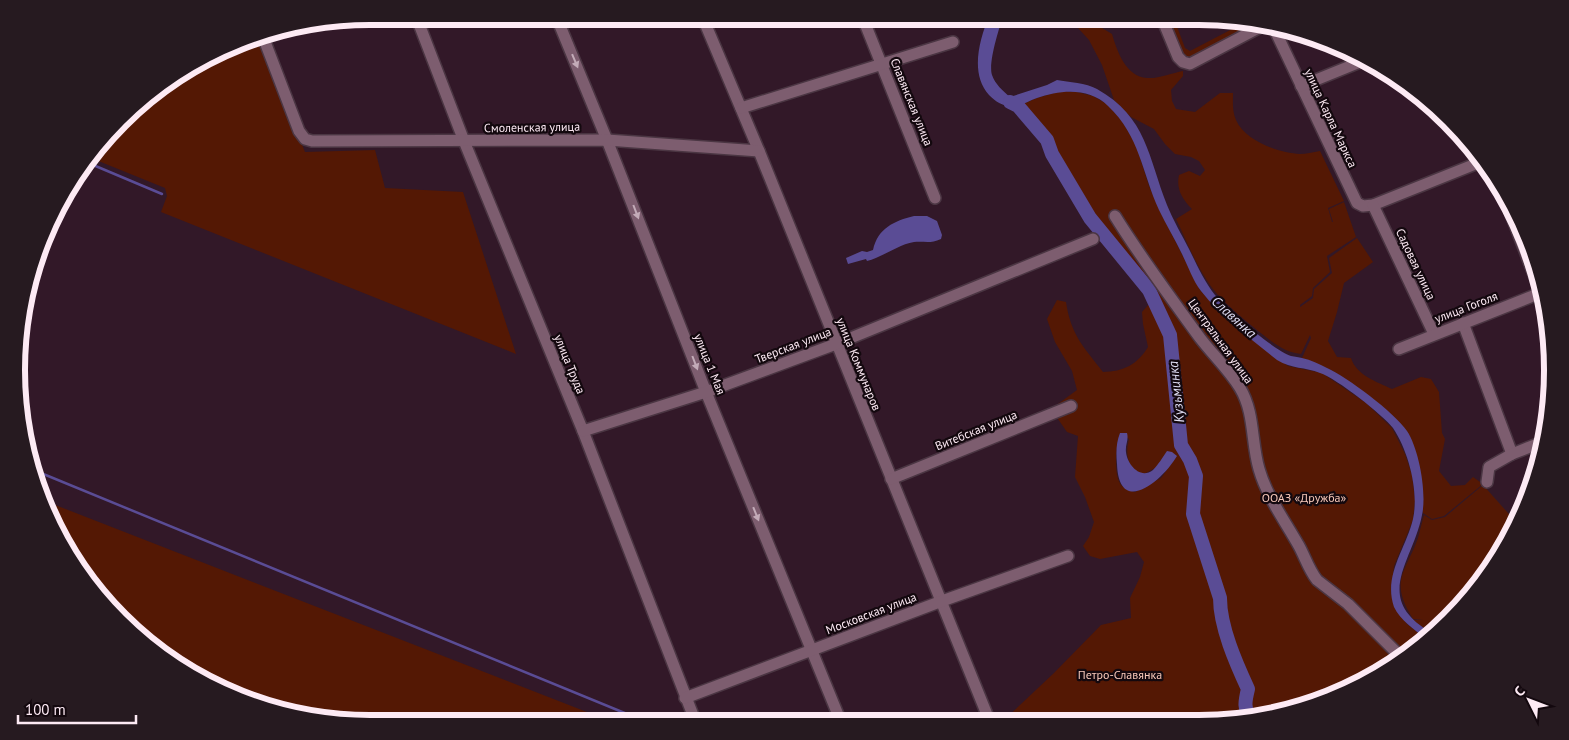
<svg xmlns="http://www.w3.org/2000/svg" width="1569" height="740" viewBox="0 0 1569 740" font-family="'PT Sans',sans-serif">
	<rect width="100%" height="100%" fill="#321828"/>
	<g fill="#541804" fill-rule="evenodd">
		<path d="M 1067,16 L 1098,16 L 1102,28 L 1112,34 C 1117,51 1126,77 1147,78 C 1158,79 1172,73 1183,71 L 1183,76 L 1171,90 L 1172,101 L 1176,109 L 1195,112 L 1220,93 L 1233,93 C 1233,102 1232,111 1236,120 C 1245,141 1279,153 1300,154 C 1306,154 1313,152 1320,151 L 1344,201 L 1328,208 L 1332,222 L 1333,222 L 1329,209 L 1344,202 L 1356,237 L 1327,256 L 1330,272 L 1313,288 L 1312,296 L 1300,305 L 1300,307 L 1313,298 L 1314,289 L 1332,273 L 1329,258 L 1357,238 L 1373,262 L 1344,283 L 1337,312 L 1328,341 L 1337,357 L 1351,358 C 1356,375 1377,382 1392,389 L 1421,377 L 1431,379 L 1439,392 L 1442,433 L 1445,439 L 1439,471 L 1451,486 L 1465,485 L 1473,477 L 1483,484 L 1444,516 L 1432,519 L 1423,513 L 1422,480 L 1394,417 L 1344,378 L 1329,369 L 1302,358 L 1311,338 L 1310,335 L 1301,354 C 1283,352 1271,341 1257,330 C 1243,319 1229,307 1217,294 C 1199,273 1188,244 1176,219 L 1192,209 C 1182,199 1176,189 1179,175 L 1189,171 L 1200,176 L 1205,170 L 1199,161 L 1191,157 L 1175,154 L 1165,144 L 1154,129 L 1131,117 L 1114,100 L 1102,65 L 1089,40 Z"/>
		<polygon points="1167,16 1173,16 1185,48 1190,51 1236,27 1243,21 1256,22 1248,28 1190,57 1185,57 1180,53"/>
		<polygon points="256,35 258,35 305,152 375,150 385,188 463,192 516,354 161,212 167,196 165,188 91,158 154,90"/>
		<path d="M 1061,91 L 1077,92 L 1093,96 L 1107,104 L 1122,121 L 1136,145 L 1149,186 L 1160,211 L 1200,290 L 1217,309 L 1243,331 L 1288,366 L 1322,373 L 1366,403 L 1392,428 L 1405,454 L 1412,475 L 1415,500 L 1413,520 L 1394,566 L 1391,591 L 1395,608 L 1407,624 L 1426,639 L 1415,650 L 1335,697 L 1252,719 L 1249,716 L 1246,720 L 1237,715 L 1245,721 L 1002,722 L 1054,673 L 1101,625 L 1131,618 L 1130,598 L 1140,577 L 1144,562 L 1137,552 L 1100,559 L 1090,556 L 1083,546 L 1089,537 L 1094,522 L 1085,497 L 1075,477 L 1078,436 L 1067,432 L 1051,409 L 1077,390 L 1072,371 L 1055,342 L 1047,319 L 1057,300 L 1066,302 C 1071,335 1083,346 1103,372 C 1123,372 1138,364 1148,347 L 1143,324 L 1142,312 L 1149,304 L 1156,305 L 1149,290 L 1090,218 L 1053,154 L 1047,140 L 1018,106 L 1037,98 ZM 1120,433 L 1129,439 C 1125,454 1127,470 1144,474 L 1177,456 L 1161,478 L 1135,492 C 1130,491 1125,489 1121,485 C 1113,474 1116,445 1120,433 Z"/>
		<path d="M 1483,485 L 1516,522 L 1479,586 L 1432,633 L 1412,620 L 1423,619 L 1413,619 C 1389,580 1405,574 1418,538 C 1420,530 1422,522 1424,515 L 1432,520 L 1445,517 Z"/>
		<polygon points="45,501 615,723 370,724 301,717 234,697 137,636 89,585 53,527"/>
	</g>
	<g fill="#5a4c95">
		<path d="M 989,16 L 1003,16 C 999,29 988,63 992,75 C 995,84 1003,91 1010,97 L 1047,85 L 1057,80 C 1069,82 1086,83 1097,89 C 1147,117 1148,157 1167,205 C 1173,220 1182,235 1189,249 C 1197,265 1204,281 1215,295 C 1228,310 1273,350 1291,356 C 1295,357 1299,357 1302,358 C 1311,360 1319,364 1327,368 C 1347,377 1394,412 1407,431 C 1419,449 1427,493 1422,515 C 1413,562 1371,598 1432,633 L 1426,639 C 1415,630 1400,620 1394,607 C 1383,575 1406,549 1413,519 C 1419,492 1409,452 1393,428 C 1383,415 1336,378 1320,373 C 1305,367 1292,369 1277,360 C 1251,339 1222,318 1201,291 C 1193,281 1188,266 1182,254 C 1175,239 1166,225 1159,210 C 1142,173 1140,136 1108,106 C 1089,87 1060,90 1037,98 C 1030,100 1023,105 1016,106 C 1004,107 997,103 989,95 C 970,74 979,41 989,16 Z"/>
		<path d="M 914,216 L 927,216 L 937,221 L 942,235 L 941,239 C 930,244 925,241 914,242 C 897,245 883,257 867,261 L 866,259 L 848,264 L 846,258 L 862,251 L 867,252 L 873,250 C 878,228 894,221 914,216 Z"/>
		<path d="M 1120,433 L 1127,433 C 1129,440 1125,445 1126,452 C 1127,464 1140,480 1153,470 C 1158,465 1163,457 1167,451 L 1172,452 L 1177,456 C 1163,480 1119,518 1117,464 C 1116,453 1116,443 1120,433 Z"/>
	</g>
	<g fill="none" stroke-linecap="round" stroke-linejoin="round">
		<g stroke="#5a4c95" stroke-width="2.5">
			<polyline points="86,162 162,194"/>
			<polyline points="36,471 649,723"/>
		</g>
		<path stroke="#5a4c95" stroke-width="14" d="M 1010,102 L 1018,106 L 1047,140 L 1052,154 L 1090,218 L 1149,290 L 1170,335 L 1181,445 L 1190,460 L 1196,476 L 1193,514 L 1220,598 C 1220,627 1236,663 1248,689 C 1245,701 1243,710 1252,719"/>
		<defs>
			<g id="minor">
				<polyline points="416,16 464,141 583,431 696,723"/>
				<polyline points="556,16 607,140 706,392 841,722"/>
				<polyline points="702,16 759,151 990,722"/>
				<polyline points="862,16 935,198"/>
				<polyline points="1161,16 1178,57 1183,62 1190,64 1268,23"/>
				<polyline points="1272,24 1357,203 1363,206 1373,205 1483,161"/>
				<polyline points="262,34 299,131 305,139 312,141 607,140 759,151"/>
				<polyline points="1301,86 1365,60"/>
				<polyline points="741,108 953,42"/>
				<polyline points="1501,188 1546,306"/>
				<polyline points="1373,205 1434,334"/>
				<path d="M 1115,216 C 1141,258 1171,298 1200,338 C 1213,355 1229,370 1240,388 C 1255,413 1251,442 1259,469 C 1267,497 1285,521 1299,546 C 1305,557 1309,570 1317,580 L 1348,604 L 1402,658"/>
				<polyline points="1463,323 1512,454"/>
				<polyline points="1399,349 1543,292"/>
				<polyline points="583,431 706,392 836,344 1093,239"/>
				<polyline points="891,479 1071,406"/>
				<polyline points="1487,482 1489,467 1512,454 1545,441"/>
				<polyline points="685,698 942,601 1068,556"/>
			</g>
		</defs>
		<use href="#minor" stroke="#4b3643" stroke-width="14"/>
		<use href="#minor" stroke="#7d5d6f" stroke-width="11"/>
	</g>
	<defs><path id="oneway-solid" d="M-6-.8H1V-3.2L6.5 0L1 3.2V.8H-6Z" transform="scale(1.25)"/></defs>
	<g fill="#c3abb8">
		<use href="#oneway-solid" transform="translate(575 61) rotate(67)"/>
		<use href="#oneway-solid" transform="translate(636 212) rotate(69)"/>
		<use href="#oneway-solid" transform="translate(695 363) rotate(69)"/>
		<use href="#oneway-solid" transform="translate(756 514) rotate(68)"/>
	</g>
	<g text-anchor="middle" dominant-baseline="central" stroke-width="4.5" stroke-linejoin="round" paint-order="stroke">
		<g font-size="12" fill="#fdeaf4" stroke="#13080e">
			<text transform="translate(912 102) rotate(68)">Славянская улица</text>
			<text transform="translate(1331 118) rotate(65)">улица Карла Маркса</text>
			<text transform="translate(532 127) rotate(-1)">Смоленская улица</text>
			<text transform="translate(1416 264) rotate(65)">Садовая улица</text>
			<text transform="translate(1466 307) rotate(-21)">улица Гоголя</text>
			<text transform="translate(1221 341) rotate(54)">Центральная улица</text>
			<text transform="translate(793 345) rotate(-21)">Тверская улица</text>
			<text transform="translate(570 364) rotate(68)">улица Труда</text>
			<text transform="translate(710 364) rotate(68)">улица 1 Мая</text>
			<text transform="translate(859 364) rotate(68)">улица Коммунаров</text>
			<text transform="translate(976 430) rotate(-22)">Витебская улица</text>
			<text transform="translate(871 613) rotate(-21)">Московская улица</text>
		</g>
		<g font-size="12" fill="#f9c9ba" stroke="#13080e">
			<text x="1304" y="497">ООАЗ «Дружба»</text>
			<text x="1120" y="674">Петро-Славянка</text>
		</g>
		<g font-size="14" font-style="italic" fill="#dedcf2" stroke="#13080e">
			<text transform="translate(1234 317) rotate(42)">Славянка</text>
			<text transform="translate(1176 392) rotate(-96)">Кузьминка</text>
		</g>
	</g>
	<path d="M0 0H1569V740H0ZM370 25H1199A345 345 0 0 1 1544 370V370A345 345 0 0 1 1199 715H370A345 345 0 0 1 25 370V370A345 345 0 0 1 370 25Z" fill="#261a20" fill-rule="evenodd"/>
	<path fill="none" stroke="#fdeaf4" stroke-width="6" d="M370 25H1199A345 345 0 0 1 1544 370V370A345 345 0 0 1 1199 715H370A345 345 0 0 1 25 370V370A345 345 0 0 1 370 25Z"/>
	<g transform="translate(1529 700) rotate(312)" stroke="#13080e" stroke-width="4" paint-order="stroke">
	<path d="M0-4L9 19L0 12L-9 19Z" fill="#fdeaf4"/>
	<text y="-8" font-size="14" font-weight="bold" text-anchor="middle" fill="#fdeaf4">С</text>
	</g>
	<path d="M18 715v8h118v-8" fill="none" stroke="#fdeaf4" stroke-width="2.5"/>
	<text x="25" y="715" font-size="15" fill="#fdeaf4" stroke="#13080e" stroke-width="4" paint-order="stroke">100 m</text>
</svg>
